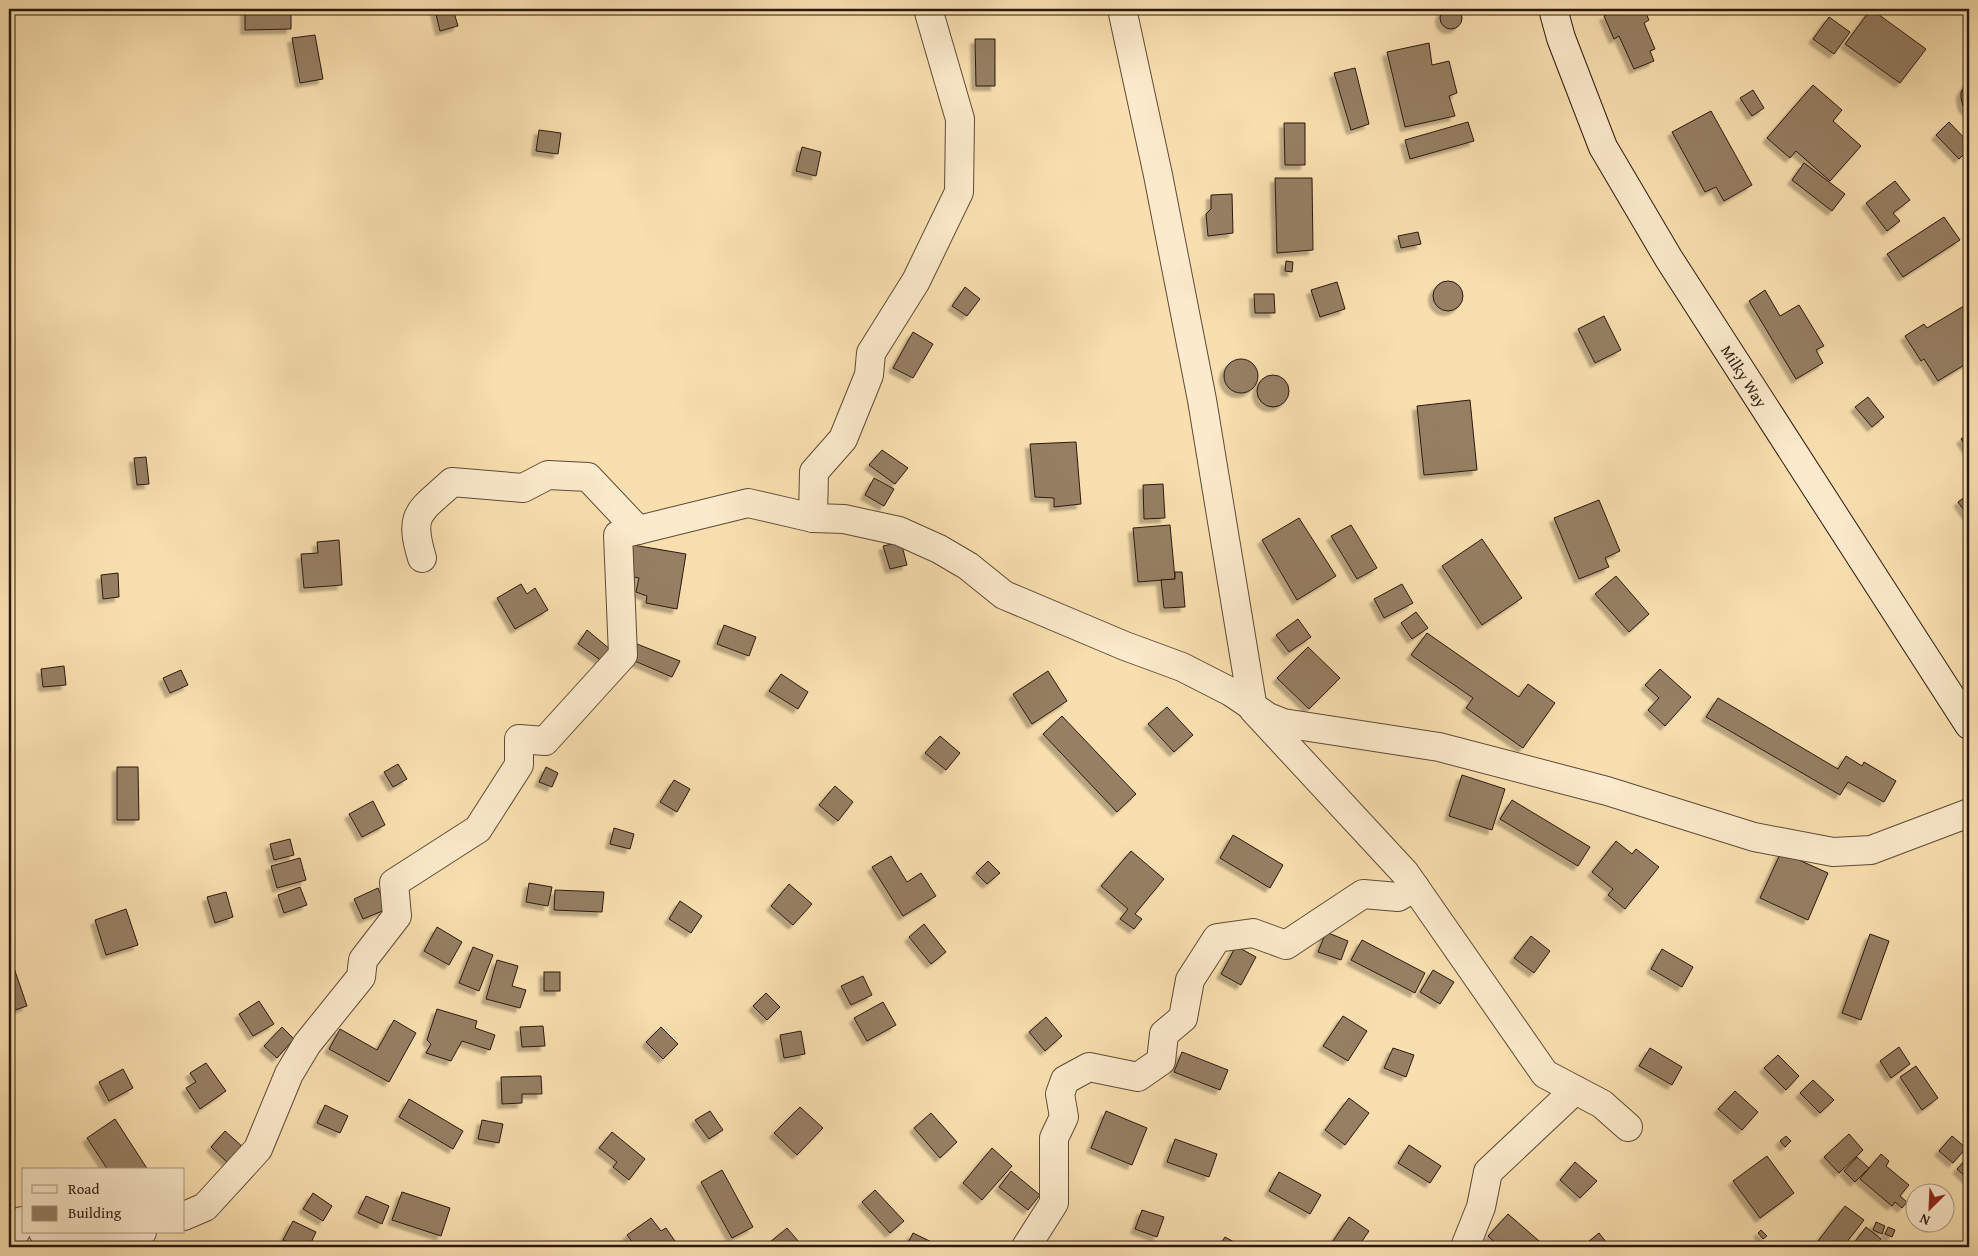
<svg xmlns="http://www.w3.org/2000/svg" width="1978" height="1256" viewBox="0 0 1978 1256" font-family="'Gentium Book Plus',serif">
	<defs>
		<filter id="shadow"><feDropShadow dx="-4.5" dy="4.5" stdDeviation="1" flood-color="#0004"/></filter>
	</defs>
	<rect width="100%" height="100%" fill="#f9dfaf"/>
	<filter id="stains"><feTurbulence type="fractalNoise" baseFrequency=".004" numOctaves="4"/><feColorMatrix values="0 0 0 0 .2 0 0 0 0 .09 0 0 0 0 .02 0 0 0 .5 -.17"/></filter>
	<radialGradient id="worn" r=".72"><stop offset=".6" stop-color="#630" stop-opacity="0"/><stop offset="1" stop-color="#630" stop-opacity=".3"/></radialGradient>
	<g fill="#967f63" stroke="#2b1810" filter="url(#shadow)">
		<circle cx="1451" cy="18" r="11"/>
		<polygon points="245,9 291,9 291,29 245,30"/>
		<polygon points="453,9 458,26 440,31 435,10"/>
		<polygon points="1620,9 1644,9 1649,20 1644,23 1655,49 1650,51 1654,61 1634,69 1619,36 1614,39 1604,16"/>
		<polygon points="1871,9 1926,49 1900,83 1845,44"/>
		<polygon points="1829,17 1850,32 1834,54 1813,39"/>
		<polygon points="315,35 323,79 300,83 292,38"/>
		<polygon points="975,39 995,39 995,86 976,86"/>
		<polygon points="1429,43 1432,65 1449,61 1457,93 1449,96 1455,116 1405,127 1387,52"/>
		<polygon points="1355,68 1369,124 1351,130 1334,73"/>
		<polygon points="1969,80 1969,114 1963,106 1961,98 1961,92"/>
		<polygon points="1813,85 1842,110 1833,121 1861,146 1830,181 1796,151 1790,158 1767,138"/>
		<polygon points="1753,90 1764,108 1752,116 1740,98"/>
		<polygon points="1711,111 1752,185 1724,201 1716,187 1705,192 1672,132"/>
		<polygon points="1468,122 1474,141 1410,159 1405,140"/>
		<polygon points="1949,122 1969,143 1969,149 1959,159 1936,135"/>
		<polygon points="1284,123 1305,123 1305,165 1285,165"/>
		<polygon points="539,130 561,133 558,154 536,151"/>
		<polygon points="802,147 821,152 816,176 796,171"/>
		<polygon points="1804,163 1845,194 1832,211 1792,180"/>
		<polygon points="1275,178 1312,178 1313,250 1277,253"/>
		<polygon points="1895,181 1910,200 1893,213 1900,221 1887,231 1866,203"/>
		<polygon points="1232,194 1233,233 1208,236 1206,214 1211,209 1211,195"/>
		<polygon points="1944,217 1960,240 1903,277 1887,254"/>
		<polygon points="1418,232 1421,244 1401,248 1398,236"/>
		<polygon points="1286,261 1293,262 1292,272 1285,271"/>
		<circle cx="1448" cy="296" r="15"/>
		<polygon points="1337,282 1345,309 1320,317 1311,290"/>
		<polygon points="965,287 980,299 967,316 952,306"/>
		<polygon points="1765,290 1780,316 1799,305 1824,346 1816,350 1823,363 1796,379 1749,301"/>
		<polygon points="1254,294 1274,294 1275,313 1255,313"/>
		<polygon points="1969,303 1969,362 1938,381 1924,359 1921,361 1905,336 1924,324 1927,328"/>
		<polygon points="1604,316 1621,350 1595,363 1578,329"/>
		<polygon points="913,332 933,344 913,378 893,368"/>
		<circle cx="1241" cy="376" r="17"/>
		<circle cx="1273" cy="391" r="16"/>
		<polygon points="1868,397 1884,417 1872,427 1855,407"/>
		<polygon points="1470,400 1477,470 1424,475 1417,406"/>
		<polygon points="1969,434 1969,451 1961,439"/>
		<polygon points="1076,442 1081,504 1054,507 1054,498 1035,497 1030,444"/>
		<polygon points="882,450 908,468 895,484 869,465"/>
		<polygon points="146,457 149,484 137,485 134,458"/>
		<polygon points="874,478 894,489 884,506 865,495"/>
		<polygon points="1163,484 1165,518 1144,519 1143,485"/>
		<polygon points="1969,494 1969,517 1958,502"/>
		<polygon points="1599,500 1620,551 1605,558 1609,567 1579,579 1554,518"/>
		<polygon points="1299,518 1336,576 1297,600 1262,540"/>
		<polygon points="1170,525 1175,579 1138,582 1133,528"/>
		<polygon points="1351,525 1377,568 1357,579 1331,536"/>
		<polygon points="1482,539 1522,598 1482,625 1442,566"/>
		<polygon points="339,540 342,585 304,588 301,554 318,553 317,542"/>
		<polygon points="901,542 907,565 890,569 883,546"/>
		<polygon points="633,545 686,554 677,609 646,603 647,596 636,592 639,578 628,576"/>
		<polygon points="1175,572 1182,572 1185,607 1164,608 1161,580 1175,579"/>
		<polygon points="118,573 119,597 103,599 101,575"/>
		<polygon points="1616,576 1649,614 1629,632 1595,594"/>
		<polygon points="521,584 527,594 535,588 548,610 515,629 497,598"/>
		<polygon points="1402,584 1413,603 1384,618 1374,599"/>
		<polygon points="1416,612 1428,628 1412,639 1401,623"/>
		<polygon points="1298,619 1311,637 1289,652 1276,635"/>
		<polygon points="724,625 756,637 749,656 717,644"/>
		<polygon points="587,630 611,650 602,661 578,644"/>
		<polygon points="1427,633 1519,697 1528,684 1555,703 1523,748 1466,708 1473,698 1411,655"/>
		<polygon points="637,644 680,661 672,677 630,659"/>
		<polygon points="1308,647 1340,678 1309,709 1277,678"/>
		<polygon points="64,666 66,685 43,687 41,669"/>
		<polygon points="1660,669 1691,697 1665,726 1648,710 1659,698 1645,685"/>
		<polygon points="181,670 188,685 170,693 163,678"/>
		<polygon points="1048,671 1067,701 1032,724 1013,694"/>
		<polygon points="781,674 808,692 798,709 769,691"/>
		<polygon points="1718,698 1838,769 1846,756 1862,766 1864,762 1896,781 1884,802 1848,782 1840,795 1706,717"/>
		<polygon points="1167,707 1193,735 1174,752 1148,724"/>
		<polygon points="1062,716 1136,794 1117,812 1043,734"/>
		<polygon points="940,736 960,753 946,770 925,753"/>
		<polygon points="398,764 407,779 393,787 384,772"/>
		<polygon points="117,767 138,767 139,820 117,820"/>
		<polygon points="546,767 558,773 552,787 539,782"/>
		<polygon points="1462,775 1505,789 1492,830 1449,816"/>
		<polygon points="674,780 690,789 677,812 660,802"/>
		<polygon points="835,786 853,802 838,821 819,805"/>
		<polygon points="1512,800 1590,847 1578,866 1500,819"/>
		<polygon points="373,801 385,825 362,837 349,814"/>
		<polygon points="614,828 634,834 630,849 610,844"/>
		<polygon points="1233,835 1283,865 1270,888 1220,858"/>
		<polygon points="290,839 294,855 274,860 270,844"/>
		<polygon points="1616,841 1632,854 1636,849 1659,867 1625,909 1608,895 1613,889 1592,872"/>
		<polygon points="1131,851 1164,879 1135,914 1142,919 1134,929 1120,919 1128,909 1101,886"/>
		<polygon points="1781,852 1828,873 1808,920 1760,898"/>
		<polygon points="891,856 907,882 921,873 936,896 903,916 872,867"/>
		<polygon points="300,858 306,880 277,888 271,866"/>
		<polygon points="988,861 1000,873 987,884 976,873"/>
		<polygon points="529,883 552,887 548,906 526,902"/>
		<polygon points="789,884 812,904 793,925 771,906"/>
		<polygon points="300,887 307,905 284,913 278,895"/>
		<polygon points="378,888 387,909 363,919 354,899"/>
		<polygon points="555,890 604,892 602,912 554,910"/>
		<polygon points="226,892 233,917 215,923 207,897"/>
		<polygon points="680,901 702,916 691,933 669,919"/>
		<polygon points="126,909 138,945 106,955 95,920"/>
		<polygon points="924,924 946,952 931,964 909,937"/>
		<polygon points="437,927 462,942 449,965 424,951"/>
		<polygon points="1326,932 1348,941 1341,960 1318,952"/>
		<polygon points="1870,934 1889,941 1861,1020 1842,1013"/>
		<polygon points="1531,936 1550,951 1534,973 1514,958"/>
		<polygon points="1362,940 1425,973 1415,993 1351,960"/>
		<polygon points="1236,946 1256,957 1241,985 1221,974"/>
		<polygon points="473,947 493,955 479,991 459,983"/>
		<polygon points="1662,949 1693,967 1682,987 1651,969"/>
		<polygon points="497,960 518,966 512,986 526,990 520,1008 486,999"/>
		<polygon points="14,968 27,1006 9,1012 9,969"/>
		<polygon points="1433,970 1454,982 1440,1004 1420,992"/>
		<rect x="544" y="972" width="16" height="19"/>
		<polygon points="863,976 872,995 851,1005 841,986"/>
		<polygon points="766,993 780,1007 767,1020 753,1006"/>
		<polygon points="259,1001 274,1024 253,1036 239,1014"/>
		<polygon points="883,1002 896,1025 867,1041 854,1018"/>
		<polygon points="437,1009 477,1021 475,1028 495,1035 490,1050 462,1041 451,1061 426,1053 431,1044 427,1040"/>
		<polygon points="1343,1016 1367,1031 1348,1061 1323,1046"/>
		<polygon points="1046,1017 1062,1036 1045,1051 1029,1032"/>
		<polygon points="394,1020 416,1033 389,1082 329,1049 340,1029 377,1050"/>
		<polygon points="543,1026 545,1046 522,1047 520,1027"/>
		<polygon points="282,1027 294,1039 277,1058 264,1046"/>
		<polygon points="661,1027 678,1044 663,1059 646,1042"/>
		<polygon points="801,1031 805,1054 784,1058 780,1035"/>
		<polygon points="1899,1047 1910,1064 1891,1078 1880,1061"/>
		<polygon points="1393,1048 1414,1055 1406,1077 1384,1068"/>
		<polygon points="1650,1048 1682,1067 1672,1085 1639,1066"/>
		<polygon points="1182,1052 1228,1070 1220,1090 1174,1072"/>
		<polygon points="1778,1055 1799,1076 1786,1090 1764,1068"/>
		<polygon points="206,1063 226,1091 200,1109 186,1088 196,1082 190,1073"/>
		<polygon points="1916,1066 1938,1098 1922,1110 1900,1077"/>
		<polygon points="123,1069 133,1088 109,1101 99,1082"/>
		<polygon points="541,1076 542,1094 522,1094 522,1103 502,1104 501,1077"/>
		<polygon points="1813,1080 1834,1100 1820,1113 1800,1093"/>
		<polygon points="1735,1091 1758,1112 1742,1130 1718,1109"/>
		<polygon points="1349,1098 1369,1113 1345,1145 1325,1130"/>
		<polygon points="409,1099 463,1131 453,1149 399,1117"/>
		<polygon points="325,1105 348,1116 340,1133 317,1123"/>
		<polygon points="800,1107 823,1128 797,1155 774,1133"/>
		<polygon points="710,1111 723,1130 709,1139 695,1120"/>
		<polygon points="1106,1111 1147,1128 1132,1165 1091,1148"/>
		<polygon points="931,1113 957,1142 940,1158 914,1128"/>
		<polygon points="115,1119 148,1170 108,1170 87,1138"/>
		<polygon points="482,1120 503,1124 499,1143 478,1139"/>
		<polygon points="225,1131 244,1148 229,1164 211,1147"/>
		<polygon points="612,1132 645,1159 629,1180 613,1167 617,1162 599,1148"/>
		<polygon points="1849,1134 1863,1150 1839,1173 1824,1157"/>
		<polygon points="1786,1136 1791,1141 1785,1147 1780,1141"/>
		<polygon points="1952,1136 1966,1148 1953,1163 1939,1151"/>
		<polygon points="1175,1139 1217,1154 1209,1177 1167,1162"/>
		<polygon points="1409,1145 1441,1166 1430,1183 1398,1163"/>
		<polygon points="992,1148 1012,1166 982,1200 963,1183"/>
		<polygon points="1881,1154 1889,1161 1886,1166 1909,1185 1900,1196 1907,1202 1902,1208 1895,1202 1892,1206 1860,1179"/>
		<polygon points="1767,1156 1794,1193 1760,1218 1733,1181"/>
		<polygon points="1969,1156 1969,1180 1957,1169"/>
		<polygon points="1857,1157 1869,1168 1855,1182 1844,1171"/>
		<polygon points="1575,1162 1597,1181 1580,1198 1560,1180"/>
		<polygon points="722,1170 753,1227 732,1238 701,1182"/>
		<polygon points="1011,1171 1040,1195 1028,1210 999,1187"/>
		<polygon points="1279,1172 1321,1195 1310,1214 1269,1191"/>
		<polygon points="875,1190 904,1221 890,1233 862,1202"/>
		<polygon points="402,1192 450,1208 441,1236 392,1220"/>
		<polygon points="313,1193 332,1206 323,1221 303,1209"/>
		<polygon points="366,1196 389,1206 382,1224 358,1213"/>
		<polygon points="1845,1206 1864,1220 1843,1247 1826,1247 1818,1241"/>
		<polygon points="1142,1210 1164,1217 1157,1237 1135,1229"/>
		<polygon points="1508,1214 1546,1247 1500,1247 1488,1236"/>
		<polygon points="1349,1217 1369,1231 1358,1247 1329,1247"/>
		<polygon points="651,1218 661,1231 666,1228 679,1247 647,1247 645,1244 636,1247 627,1235"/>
		<polygon points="293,1221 316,1232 309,1247 299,1247 283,1240"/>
		<polygon points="1876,1222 1885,1226 1882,1234 1873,1230"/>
		<polygon points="1866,1227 1881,1239 1875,1247 1860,1247 1854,1243"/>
		<polygon points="1888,1227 1895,1230 1892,1237 1885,1234"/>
		<polygon points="787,1228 799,1242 793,1247 764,1247"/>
		<polygon points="1761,1230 1767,1236 1763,1239 1758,1233"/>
		<polygon points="913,1233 942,1247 906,1247"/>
		<polygon points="1599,1233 1610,1247 1582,1247"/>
		<polygon points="1225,1237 1243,1247 1218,1247"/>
		<polygon points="1890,1242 1899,1247 1886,1247"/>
	</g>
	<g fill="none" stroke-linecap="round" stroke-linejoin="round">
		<defs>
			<g id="street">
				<polyline points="1122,9 1158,175 1202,400 1253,709 1405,873 1545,1074 1602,1104 1628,1127"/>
				<polyline points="813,518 814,472 843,439 869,375 871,353 916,281 959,192 960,119 928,9"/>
				<path d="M 422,558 C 408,512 420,512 452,482 L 523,488 L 548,475 L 588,477 L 638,530"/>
				<polyline points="184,1216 205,1207 258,1149 289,1074 307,1044 361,977 363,960 397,916 394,883 478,829 519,765 519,739 545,741 623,655 618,535 748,503 813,518 844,519 899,531 939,549 968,566 1004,595 1125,646 1182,667 1231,692 1268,717 1283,723 1439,747 1607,791 1754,837 1833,852 1871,850 1969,813"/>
				<polyline points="43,1232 68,1246 108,1246 142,1232"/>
				<polyline points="9,1243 22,1221 24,1222"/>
				<polyline points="1026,1247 1054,1203 1054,1138 1064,1117 1060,1094 1065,1080 1089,1067 1138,1077 1161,1061 1164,1034 1183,1018 1190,980 1217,938 1253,933 1286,945 1363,894 1398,897 1415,887"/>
				<polyline points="1465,1247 1481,1207 1488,1172 1575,1090"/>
			</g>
			<g id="secondary">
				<path id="s1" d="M 1553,9 L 1561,38 L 1603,147 L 1669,259 L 1969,725"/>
			</g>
		</defs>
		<use href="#street" stroke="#5e4a38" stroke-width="30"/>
		<use href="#secondary" stroke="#2b1810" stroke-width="30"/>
		<use href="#street" stroke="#fbeacb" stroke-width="28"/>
		<use href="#secondary" stroke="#fbeacb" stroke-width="28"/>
	</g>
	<g text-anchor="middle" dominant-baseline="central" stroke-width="5" stroke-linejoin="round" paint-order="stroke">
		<g font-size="16" fill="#2b1810" stroke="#fbeacb">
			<text stroke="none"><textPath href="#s1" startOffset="416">Milky Way</textPath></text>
		</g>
	</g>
	<rect width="1978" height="1256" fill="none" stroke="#f9dfaf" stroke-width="30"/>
	<rect x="10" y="10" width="1958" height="1236" fill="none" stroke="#2b1810" stroke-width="2.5"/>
	<rect x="15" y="15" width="1948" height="1226" fill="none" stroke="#2b1810"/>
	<rect x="22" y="1168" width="162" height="65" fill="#fbeacb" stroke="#a89680"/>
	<rect x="32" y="1185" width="25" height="8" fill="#fbeacb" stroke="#a89680"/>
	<text x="68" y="1194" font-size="15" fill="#2b1810">Road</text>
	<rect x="32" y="1206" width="25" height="15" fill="#967f63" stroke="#a89680"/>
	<text x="68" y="1218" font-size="15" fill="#2b1810">Building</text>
	<g transform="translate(1930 1208) rotate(204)"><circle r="24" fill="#fbeacb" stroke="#a89680"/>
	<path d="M0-4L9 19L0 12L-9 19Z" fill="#8f2418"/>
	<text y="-8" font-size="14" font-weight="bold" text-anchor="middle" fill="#2b1810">N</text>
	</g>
	<rect width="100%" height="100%" filter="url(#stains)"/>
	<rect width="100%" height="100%" fill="url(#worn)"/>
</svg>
